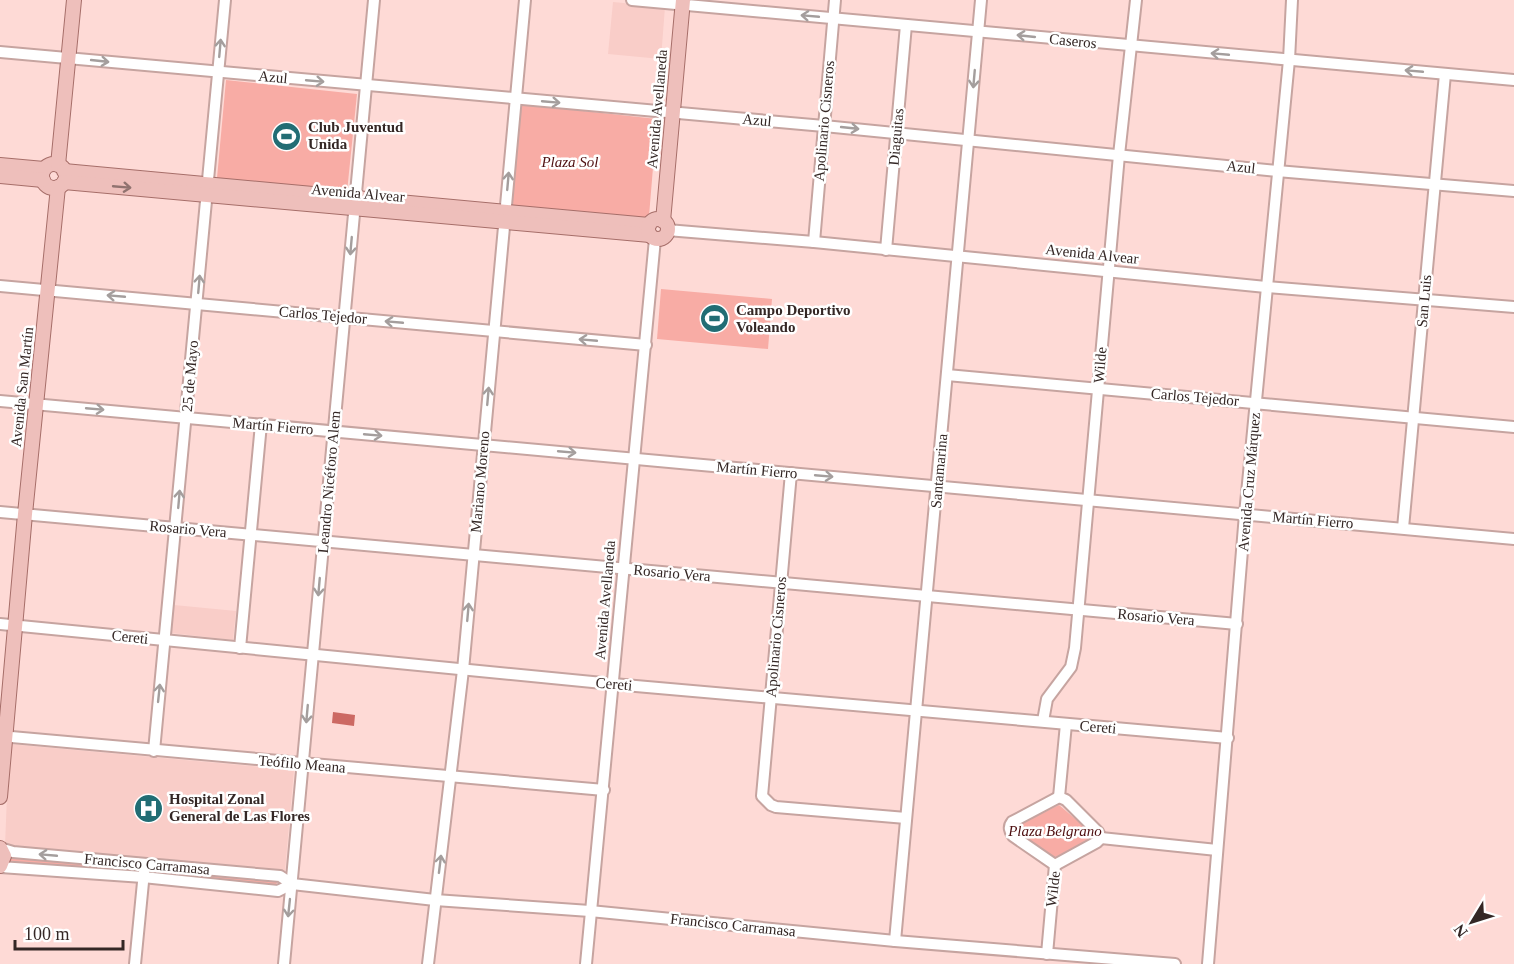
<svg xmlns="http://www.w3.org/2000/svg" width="1514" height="964" viewBox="0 0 1514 964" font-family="Georgia,serif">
	<rect width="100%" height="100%" fill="#fedad6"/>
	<g fill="#f9cdc8">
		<polygon points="613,2 665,7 661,59 608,54"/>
		<polygon points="174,605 236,611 233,640 171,633"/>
		<polygon points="9,744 294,770 285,871 5,846"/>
	</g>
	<g fill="#f8aca5">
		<polygon points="226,80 357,94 347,192 217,178"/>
		<polygon points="520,104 657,119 649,216 640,221 512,207"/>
		<polygon points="661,289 772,299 768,349 657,339"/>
		<polygon points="1059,805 1092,833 1094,837 1093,840 1055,857 1050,857 1016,831 1016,826"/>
		<polygon points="6,856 132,868 132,875 5,863"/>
		<polygon points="151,869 277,881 276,888 150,876"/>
	</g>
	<polygon fill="#cc6963" points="333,712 355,715 354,726 332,723"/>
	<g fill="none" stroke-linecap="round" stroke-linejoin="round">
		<defs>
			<g id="minor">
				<polyline points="632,0 1514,80"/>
				<polyline points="0,52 824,126 1277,171 1514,191"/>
				<polyline points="667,230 814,242 1266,287 1514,307"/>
				<polyline points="814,242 835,0"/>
				<polyline points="886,250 906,25"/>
				<polyline points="0,286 646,345"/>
				<polyline points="947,375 1514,427"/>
				<polyline points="0,401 1514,539"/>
				<polyline points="791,473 762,796 771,805 776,807 906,818"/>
				<polyline points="0,512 1237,624"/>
				<polyline points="1403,528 1445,74"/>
				<polyline points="0,624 613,684 1228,738"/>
				<polyline points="240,648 261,424"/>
				<polyline points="1043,721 1047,699 1071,667 1075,648 1119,155 1136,0"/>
				<polyline points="0,736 604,790"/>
				<polyline points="154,751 225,0"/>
				<polyline points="1101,838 1217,850"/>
				<polyline points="0,848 13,852 280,876 292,884 435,900 590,911 895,941 1175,964"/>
				<path d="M 1055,865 L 1013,836 C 1010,831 1008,827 1012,822 L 1059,797"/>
				<polyline points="0,867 143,877 278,891 292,884"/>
				<polyline points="895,941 981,0"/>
				<polyline points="1047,954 1055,865 1097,842 1101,838 1098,832 1066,800 1059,797 1066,724"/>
				<polyline points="135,964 144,872"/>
				<polyline points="284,964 374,0"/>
				<polyline points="428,964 463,670 525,0"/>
				<polyline points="586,964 655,239"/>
				<polyline points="1208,964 1245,514 1289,60 1292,0"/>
			</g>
			<g id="major">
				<circle cx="54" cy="176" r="12"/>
				<polyline points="0,165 44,169"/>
				<polyline points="58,165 74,0"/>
				<polyline points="64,171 649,225"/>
				<polyline points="0,176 43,180"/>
				<polyline points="64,182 650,235"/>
				<circle cx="658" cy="229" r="10"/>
				<polyline points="663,221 683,0"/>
				<polyline points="0,797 25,514 58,187"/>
				<polyline points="0,848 4,856 0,866"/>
			</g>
		</defs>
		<use href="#minor" stroke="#c6a4a0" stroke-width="14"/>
		<use href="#major" stroke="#a66e69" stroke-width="16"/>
		<use href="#minor" stroke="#fff" stroke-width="10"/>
		<use href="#major" stroke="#eebfbb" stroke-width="14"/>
	</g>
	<defs><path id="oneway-shaft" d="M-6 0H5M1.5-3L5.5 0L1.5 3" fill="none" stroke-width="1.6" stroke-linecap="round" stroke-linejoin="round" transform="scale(1.5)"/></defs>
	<g stroke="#a49e9d">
		<use href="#oneway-shaft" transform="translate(810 16) rotate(-175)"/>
		<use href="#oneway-shaft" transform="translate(1026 36) rotate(-174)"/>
		<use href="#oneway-shaft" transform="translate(220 48) rotate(-85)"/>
		<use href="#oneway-shaft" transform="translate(1220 54) rotate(-175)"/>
		<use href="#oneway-shaft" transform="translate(100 61) rotate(6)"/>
		<use href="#oneway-shaft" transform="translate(1414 71) rotate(-175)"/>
		<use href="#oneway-shaft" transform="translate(974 79) rotate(95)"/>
		<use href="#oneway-shaft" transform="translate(315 81) rotate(5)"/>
		<use href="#oneway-shaft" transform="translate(551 102) rotate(5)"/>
		<use href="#oneway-shaft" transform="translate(850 128) rotate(6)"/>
		<use href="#oneway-shaft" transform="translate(508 181) rotate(-85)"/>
		<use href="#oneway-shaft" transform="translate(351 246) rotate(95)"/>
		<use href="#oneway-shaft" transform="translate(199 284) rotate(-85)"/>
		<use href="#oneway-shaft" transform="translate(116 296) rotate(-175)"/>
		<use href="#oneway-shaft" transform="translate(394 322) rotate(-175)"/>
		<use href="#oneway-shaft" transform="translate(588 340) rotate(-175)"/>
		<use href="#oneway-shaft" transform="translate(488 396) rotate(-85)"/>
		<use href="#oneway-shaft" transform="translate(95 409) rotate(5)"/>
		<use href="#oneway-shaft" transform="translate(373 435) rotate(5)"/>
		<use href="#oneway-shaft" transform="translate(567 452) rotate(5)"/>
		<use href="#oneway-shaft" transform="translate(824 476) rotate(5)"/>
		<use href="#oneway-shaft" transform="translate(179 499) rotate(-85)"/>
		<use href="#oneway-shaft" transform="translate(319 587) rotate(95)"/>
		<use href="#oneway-shaft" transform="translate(468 612) rotate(-85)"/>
		<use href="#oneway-shaft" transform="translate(159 693) rotate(-84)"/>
		<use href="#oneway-shaft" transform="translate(307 714) rotate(95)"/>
		<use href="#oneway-shaft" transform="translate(48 855) rotate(-175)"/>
		<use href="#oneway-shaft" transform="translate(440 864) rotate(-83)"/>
		<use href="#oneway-shaft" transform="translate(289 908) rotate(96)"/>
	</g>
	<use stroke="#917370" href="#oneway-shaft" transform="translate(122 187) rotate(5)"/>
	<defs>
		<symbol id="stadium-disc" viewBox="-11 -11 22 22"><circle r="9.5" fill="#226d74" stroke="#fff"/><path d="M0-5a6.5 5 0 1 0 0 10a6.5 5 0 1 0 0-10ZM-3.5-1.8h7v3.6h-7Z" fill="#fff"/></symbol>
		<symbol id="hospital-disc" viewBox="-11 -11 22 22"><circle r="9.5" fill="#226d74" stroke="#fff"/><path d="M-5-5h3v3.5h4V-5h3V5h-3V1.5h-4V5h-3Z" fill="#fff"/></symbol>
	</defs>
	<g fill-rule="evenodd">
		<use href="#stadium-disc" x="270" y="120" width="33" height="33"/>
		<use href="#stadium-disc" x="698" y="302" width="33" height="33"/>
		<use href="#hospital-disc" x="132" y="792" width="33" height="33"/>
	</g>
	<g text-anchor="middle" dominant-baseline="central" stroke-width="5" stroke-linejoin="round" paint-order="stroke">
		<g font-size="15" fill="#342725" stroke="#fff">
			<text transform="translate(1073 41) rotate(6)">Caseros</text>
			<text transform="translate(273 77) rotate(5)">Azul</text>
			<text transform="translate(657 109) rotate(-85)">Avenida Avellaneda</text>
			<text transform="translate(757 120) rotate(5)">Azul</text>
			<text transform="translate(824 121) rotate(-85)">Apolinario Cisneros</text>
			<text transform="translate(896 137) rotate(-85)">Diaguitas</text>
			<text transform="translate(1241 167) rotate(6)">Azul</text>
			<text transform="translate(358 193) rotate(5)">Avenida Alvear</text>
			<text transform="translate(1092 254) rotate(6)">Avenida Alvear</text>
			<text transform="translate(1424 301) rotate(-85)">San Luis</text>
			<text transform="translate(323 315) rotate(5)">Carlos Tejedor</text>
			<text transform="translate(1100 365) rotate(-85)">Wilde</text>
			<text transform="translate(190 376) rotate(-85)">25 de Mayo</text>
			<text transform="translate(22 387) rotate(-84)">Avenida San Martín</text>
			<text transform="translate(1195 397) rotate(5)">Carlos Tejedor</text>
			<text transform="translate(273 426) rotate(5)">Martín Fierro</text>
			<text transform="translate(757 470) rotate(5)">Martín Fierro</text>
			<text transform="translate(939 471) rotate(-85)">Santamarina</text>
			<text transform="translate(329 482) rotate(-85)">Leandro Nicéforo Alem</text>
			<text transform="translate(480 482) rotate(-85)">Mariano Moreno</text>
			<text transform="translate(1249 482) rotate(-85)">Avenida Cruz Márquez</text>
			<text transform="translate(1313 520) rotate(5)">Martín Fierro</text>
			<text transform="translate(188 529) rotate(5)">Rosario Vera</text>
			<text transform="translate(672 573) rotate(5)">Rosario Vera</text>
			<text transform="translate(605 600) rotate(-85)">Avenida Avellaneda</text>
			<text transform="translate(1156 617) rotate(5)">Rosario Vera</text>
			<text transform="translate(130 637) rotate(6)">Cereti</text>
			<text transform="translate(776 637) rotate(-85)">Apolinario Cisneros</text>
			<text transform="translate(614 684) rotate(5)">Cereti</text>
			<text transform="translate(1098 727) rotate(5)">Cereti</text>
			<text transform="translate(302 764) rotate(5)">Teófilo Meana</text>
			<text transform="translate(147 864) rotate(5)">Francisco Carramasa</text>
			<text transform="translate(1053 889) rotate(-83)">Wilde</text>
			<text transform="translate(733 925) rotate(6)">Francisco Carramasa</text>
		</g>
		<g font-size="15" font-weight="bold" fill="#342725" stroke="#fff" text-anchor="start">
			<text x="308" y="127">Club Juventud<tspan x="308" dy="17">Unida</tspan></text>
			<text x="736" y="310">Campo Deportivo<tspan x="736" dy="17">Voleando</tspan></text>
			<text x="169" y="799">Hospital Zonal<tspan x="169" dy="17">General de Las Flores</tspan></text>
		</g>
		<g font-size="15" font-style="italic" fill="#4e0f10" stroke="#fff">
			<text x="570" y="162">Plaza Sol</text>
			<text x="1055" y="831">Plaza Belgrano</text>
		</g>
	</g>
	<g transform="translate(1472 922) rotate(232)" stroke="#ffffff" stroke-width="4.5" paint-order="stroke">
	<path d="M0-4.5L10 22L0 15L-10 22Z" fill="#342725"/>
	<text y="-9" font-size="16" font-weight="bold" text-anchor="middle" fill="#342725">N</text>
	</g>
	<path d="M15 940v9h108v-9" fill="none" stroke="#342725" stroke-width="3"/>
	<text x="24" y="940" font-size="18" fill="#342725" stroke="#ffffff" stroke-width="4.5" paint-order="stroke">100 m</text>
</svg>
